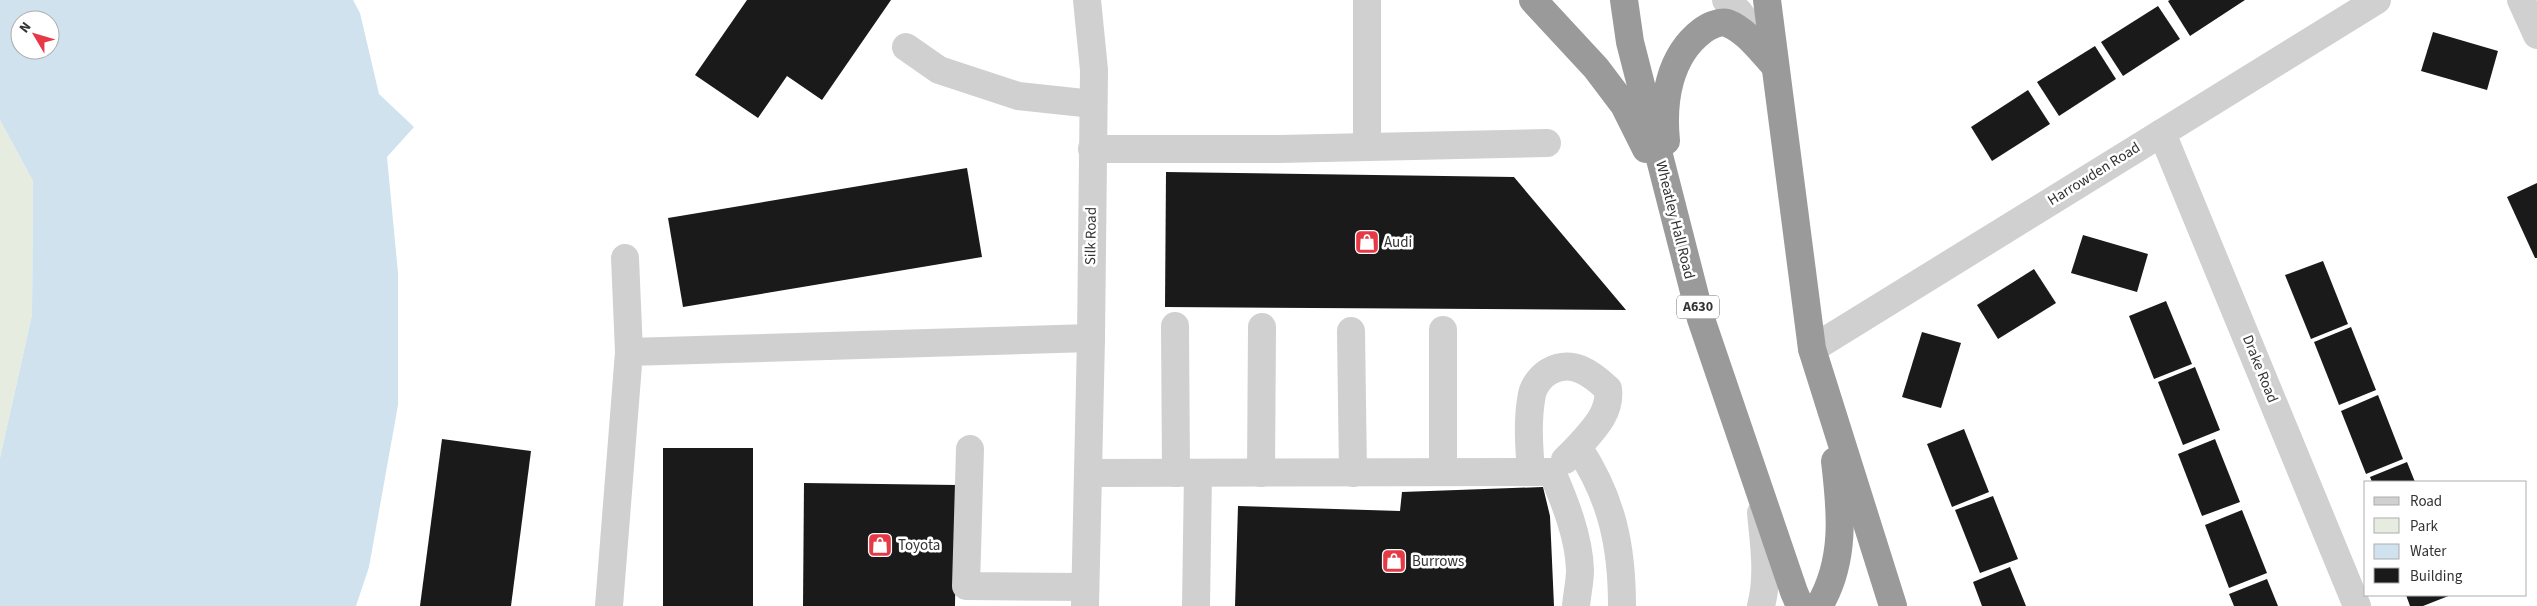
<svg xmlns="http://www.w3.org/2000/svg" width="2537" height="606" viewBox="0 0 2537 606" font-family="'Source Sans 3',sans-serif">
	<rect width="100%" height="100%" fill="#fff"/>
	<polygon fill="#e6ecdf" points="0,120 33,181 32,315 0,458"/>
	<path fill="#cfe2ee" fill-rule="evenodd" d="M 0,0 L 353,0 L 360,13 L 379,94 L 414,127 L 387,157 L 398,273 L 398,405 L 369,567 L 356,606 L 0,606 L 0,458 L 32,315 L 33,181 L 0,120 ZM 20,20 L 50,20 L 50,50 L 20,50 Z"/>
	<g fill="#1a1a1a">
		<polygon points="747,0 891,0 822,100 787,76 758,118 695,75"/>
		<polygon points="2170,0 2245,0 2190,36 2168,1"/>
		<polygon points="2158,6 2180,39 2123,76 2101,42"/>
		<polygon points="2433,32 2498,51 2487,90 2421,71"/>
		<polygon points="2095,46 2116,79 2059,116 2037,82"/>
		<polygon points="2028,90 2050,124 1992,161 1971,127"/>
		<polygon points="967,168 982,257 683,307 668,218"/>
		<polygon points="1166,172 1514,177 1626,310 1165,307"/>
		<polygon points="2537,183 2537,258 2535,258 2507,197"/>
		<polygon points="2083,235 2148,254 2137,292 2071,273"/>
		<polygon points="2323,261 2348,324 2311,339 2285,275"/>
		<polygon points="2034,269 2056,303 1998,339 1977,305"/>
		<polygon points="2166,301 2192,364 2154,379 2129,316"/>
		<polygon points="2351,327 2376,390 2339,405 2314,342"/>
		<polygon points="1922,332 1961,343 1941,408 1902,397"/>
		<polygon points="2195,367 2220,430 2183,445 2158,382"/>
		<polygon points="2378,395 2403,459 2366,474 2341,411"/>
		<polygon points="1964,429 1989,492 1952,507 1927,444"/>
		<polygon points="442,439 531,451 511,606 420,606"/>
		<polygon points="2215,439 2240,502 2202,516 2178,454"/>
		<rect x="663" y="448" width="90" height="158"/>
		<polygon points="2407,462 2415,482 2372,482 2370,477"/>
		<polygon points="804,483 957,485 955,606 803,606"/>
		<polygon points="1543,487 1550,516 1554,606 1235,606 1238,506 1400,511 1402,492"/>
		<polygon points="1993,496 2018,559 1980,573 1955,510"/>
		<polygon points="2242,510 2267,573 2229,588 2205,525"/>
		<polygon points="2010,567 2026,606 1982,606 1973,582"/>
		<polygon points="2267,579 2278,606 2234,606 2229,594"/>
		<polygon points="2406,595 2451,595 2423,606 2410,606"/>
	</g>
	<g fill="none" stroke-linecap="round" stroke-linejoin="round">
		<g stroke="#d0d0d0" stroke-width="28">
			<polyline points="1367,0 1367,147"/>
			<polyline points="1726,0 1739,12 1761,43"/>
			<polyline points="2521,0 2537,35"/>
			<polyline points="906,47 939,70 1018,96 1093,104"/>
			<polyline points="2162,133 2357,606"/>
			<polyline points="1092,149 1279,149 1547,143"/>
			<polyline points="625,258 629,352"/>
			<polyline points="1175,326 1176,473"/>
			<polyline points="1351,331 1353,473"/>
			<polyline points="1812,349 2377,0"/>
			<polyline points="970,449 966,586 1085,587"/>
			<path d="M 1565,460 L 1578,447 C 1612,498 1622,546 1622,606"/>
			<polyline points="1443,472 1443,330"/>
			<path d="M 1531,472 C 1529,446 1527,420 1532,394 C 1534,385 1542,375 1550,371 C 1572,359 1591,373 1608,389 C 1611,413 1593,430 1578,447"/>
			<path d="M 1089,473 L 1552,472 C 1565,502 1579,537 1580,570 C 1580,582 1577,594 1576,606"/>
			<polyline points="1261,473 1262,327"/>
			<polyline points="609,606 629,352 1091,338"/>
			<polyline points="1085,606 1091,338 1094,70 1087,0"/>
			<polyline points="1196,606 1198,473"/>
			<path d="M 1761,606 C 1769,576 1764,544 1761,513"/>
		</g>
		<g stroke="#9a9a9a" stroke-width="28">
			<polyline points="1533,0 1596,68 1624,105 1646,149"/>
			<polyline points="1624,0 1630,42 1701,319 1794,592 1800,606"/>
			<polyline points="1767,0 1812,349 1893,606"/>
			<path d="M 1666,141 C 1662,101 1669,56 1702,31 C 1708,26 1720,21 1727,23 C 1746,30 1761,51 1775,66"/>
			<path d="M 1819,606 C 1846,561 1841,511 1835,461"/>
		</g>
	</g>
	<defs>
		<symbol id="shop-square" viewBox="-11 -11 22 22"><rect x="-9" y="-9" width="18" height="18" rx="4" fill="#e63946" stroke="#fff"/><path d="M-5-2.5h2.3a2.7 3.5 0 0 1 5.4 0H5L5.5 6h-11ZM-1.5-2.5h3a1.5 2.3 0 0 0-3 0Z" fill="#fff"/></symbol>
	</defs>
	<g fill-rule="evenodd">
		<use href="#shop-square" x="1353" y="228" width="28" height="28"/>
		<use href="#shop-square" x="866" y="531" width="28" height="28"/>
		<use href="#shop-square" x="1380" y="547" width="28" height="28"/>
	</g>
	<g text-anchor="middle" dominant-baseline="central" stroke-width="5" stroke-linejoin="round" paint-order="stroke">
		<rect fill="#fff" stroke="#707070" stroke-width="1" x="1677" y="295.5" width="42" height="23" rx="4"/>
		<g font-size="14" font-weight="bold" fill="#333">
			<text x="1698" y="307">A630</text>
		</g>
		<g font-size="15" fill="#333" stroke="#fff">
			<text transform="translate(2094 174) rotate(-32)">Harrowden Road</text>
			<text transform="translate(1675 220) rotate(76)">Wheatley Hall Road</text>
			<text transform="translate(1091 236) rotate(-89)">Silk Road</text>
			<text transform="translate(2260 369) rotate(68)">Drake Road</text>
		</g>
		<g font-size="15" fill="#333" stroke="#fff" text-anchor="start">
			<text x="1384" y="242">Audi</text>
			<text x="898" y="545">Toyota</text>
			<text x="1412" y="561">Burrows</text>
		</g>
	</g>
	<rect x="2364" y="481" width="162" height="115" fill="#ffffff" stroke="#adadad"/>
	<rect x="2374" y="497" width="25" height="8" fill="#d0d0d0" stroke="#adadad"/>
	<text x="2410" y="506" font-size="15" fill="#333333">Road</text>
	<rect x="2374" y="518" width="25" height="15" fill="#e6ecdf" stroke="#adadad"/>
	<text x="2410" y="531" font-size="15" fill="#333333">Park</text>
	<rect x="2374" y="544" width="25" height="15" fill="#cfe2ee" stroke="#adadad"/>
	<text x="2410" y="556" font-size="15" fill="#333333">Water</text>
	<rect x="2374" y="568" width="25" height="15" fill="#1a1a1a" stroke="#adadad"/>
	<text x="2410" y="581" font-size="15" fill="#333333">Building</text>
	<g transform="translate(35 35) rotate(308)"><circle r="24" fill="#ffffff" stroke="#adadad"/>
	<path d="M0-4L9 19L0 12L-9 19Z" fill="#e63946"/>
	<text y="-8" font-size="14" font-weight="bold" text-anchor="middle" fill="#333333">N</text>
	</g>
</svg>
